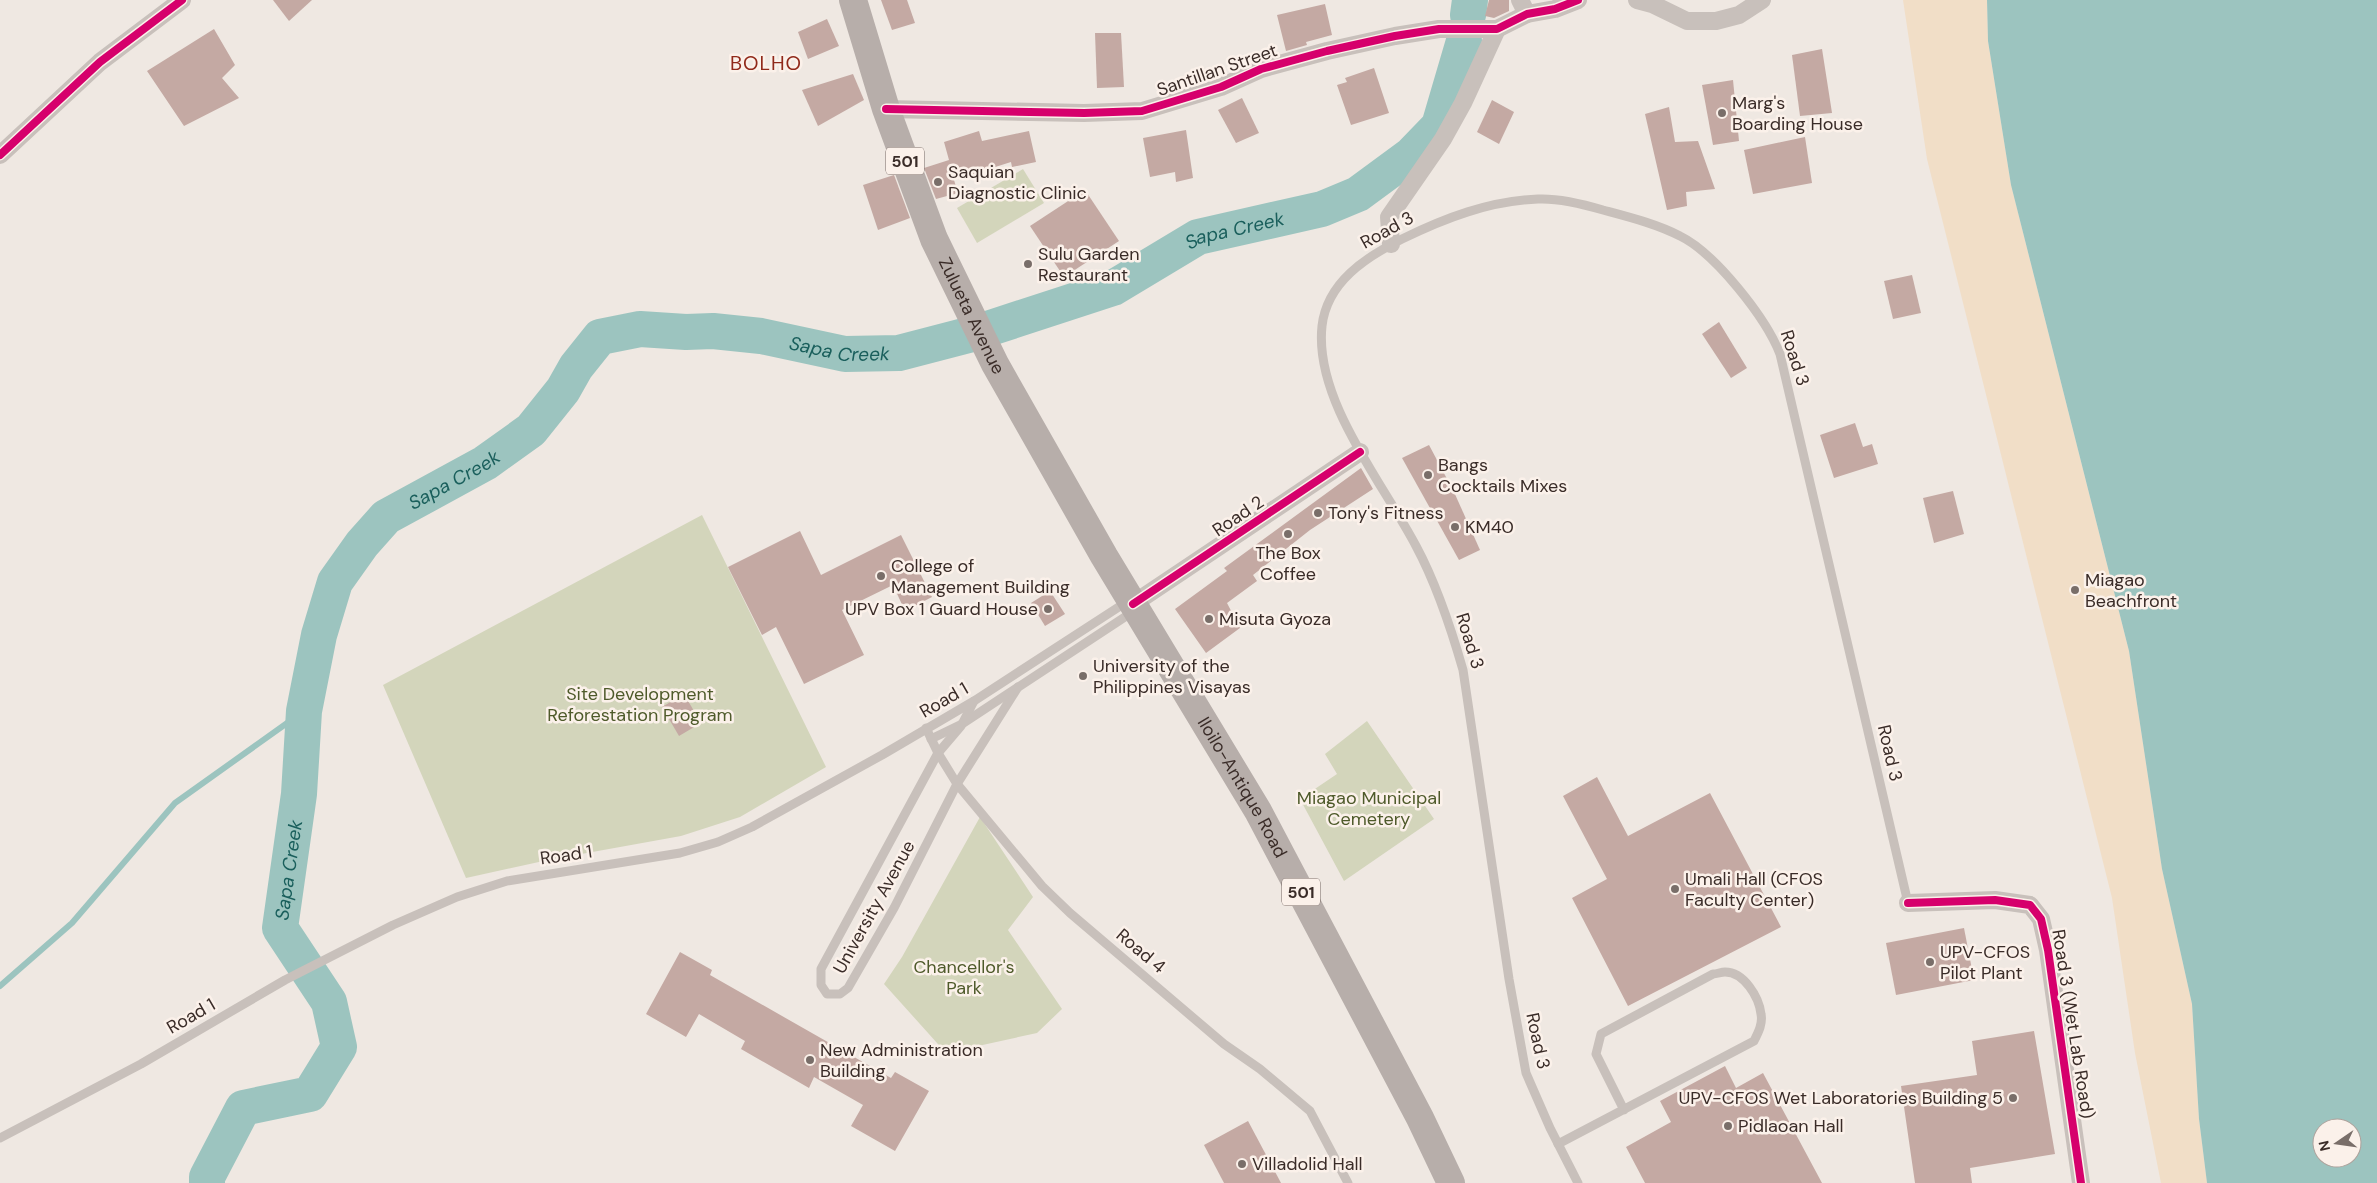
<svg xmlns="http://www.w3.org/2000/svg" width="2377" height="1183" viewBox="0 0 2377 1183" font-family="'DM Sans',sans-serif">
	<rect width="100%" height="100%" fill="#efe8e2"/>
	<g fill="#d3d5bb">
		<polygon points="1023,169 1044,203 977,243 957,208"/>
		<polygon points="702,515 826,767 740,817 681,836 548,860 466,878 383,685"/>
		<polygon points="1367,721 1434,819 1344,881 1300,799 1337,774 1325,754"/>
		<polygon points="980,817 1033,897 1008,930 1062,1009 1037,1033 946,1053 884,984 902,957"/>
	</g>
	<polygon fill="#f1dec7" points="1903,0 1987,0 1988,41 2011,185 2129,651 2162,869 2192,1004 2199,1119 2207,1183 2161,1183 2135,1053 2112,898 1927,159"/>
	<path fill="#9cc4bf" fill-rule="evenodd" d="M 1987,0 L 2377,0 L 2377,1183 L 2207,1183 L 2199,1119 L 2192,1004 L 2162,869 L 2129,651 L 2011,185 L 1988,41 ZM 2322,1128 L 2352,1128 L 2352,1158 L 2322,1158 Z"/>
	<g fill="none" stroke-linecap="round" stroke-linejoin="round">
		<polyline stroke="#9cc4bf" stroke-width="6" points="0,986 72,923 175,803 304,711"/>
		<g stroke="#9cc4bf" stroke-width="36">
			<polyline points="1468,15 1470,0"/>
			<path id="s1" d="M 207,1183 L 207,1177 L 243,1108 L 310,1094 L 339,1047 L 329,1002 L 280,928 L 299,794 L 304,711 L 319,635 L 335,582 L 362,544 L 386,517 L 485,463 L 531,430 L 563,390 L 576,367 L 600,337 L 640,329 L 686,332 L 713,331 L 761,336 L 845,354 L 899,353 L 972,334 L 1113,288 L 1198,237 L 1322,209 L 1358,194 L 1411,155 L 1439,126 L 1464,41"/>
		</g>
	</g>
	<g fill="#c4a9a3">
		<polygon points="273,0 312,0 289,21"/>
		<polygon points="881,0 907,0 915,23 892,30"/>
		<polygon points="1489,0 1509,0 1509,11 1494,18 1485,16"/>
		<polygon points="1325,4 1332,35 1306,42 1307,45 1286,51 1277,15"/>
		<polygon points="827,19 839,46 808,59 798,32"/>
		<polygon points="214,29 235,65 222,78 239,98 184,126 147,71"/>
		<polygon points="1095,33 1121,33 1124,87 1097,88"/>
		<polygon points="1822,49 1832,113 1800,116 1792,55"/>
		<polygon points="1374,68 1389,113 1351,125 1337,85 1347,82 1345,78"/>
		<polygon points="853,74 864,100 818,126 802,90"/>
		<polygon points="1733,80 1739,141 1713,145 1702,85"/>
		<polygon points="1242,98 1259,133 1236,143 1218,110"/>
		<polygon points="1492,100 1514,112 1499,144 1477,132"/>
		<polygon points="1669,107 1675,142 1698,141 1715,189 1686,192 1687,206 1667,210 1645,114"/>
		<polygon points="1186,130 1193,178 1176,182 1175,172 1150,177 1143,138"/>
		<polygon points="979,131 982,141 1029,131 1036,162 1012,167 1011,162 954,180 958,193 936,199 924,168 949,160 944,142"/>
		<polygon points="1805,137 1812,183 1753,194 1744,150"/>
		<polygon points="894,175 910,218 878,230 863,185"/>
		<polygon points="1085,190 1119,241 1064,277 1030,226"/>
		<polygon points="1912,275 1921,313 1893,319 1884,281"/>
		<polygon points="1719,322 1747,368 1731,378 1702,334"/>
		<polygon points="1855,423 1863,447 1872,444 1878,464 1834,478 1820,435"/>
		<polygon points="1429,445 1454,492 1480,550 1459,560 1402,458"/>
		<polygon points="1361,468 1373,489 1310,530 1253,575 1257,581 1227,603 1240,628 1206,653 1175,609 1227,571 1224,568"/>
		<polygon points="1953,491 1964,534 1934,543 1923,498"/>
		<polygon points="800,531 821,575 901,535 932,597 905,611 893,585 842,610 864,655 804,684 776,627 762,635 728,567"/>
		<polygon points="1050,591 1065,614 1045,626 1031,603"/>
		<polygon points="684,694 701,723 679,736 662,707"/>
		<polygon points="1597,777 1628,836 1710,793 1781,927 1628,1006 1572,898 1607,879 1563,796"/>
		<polygon points="1964,928 1974,980 1896,995 1886,943"/>
		<polygon points="680,952 712,970 710,975 891,1078 895,1072 929,1091 895,1151 851,1126 863,1105 814,1077 809,1088 741,1049 745,1041 699,1014 686,1037 646,1014"/>
		<polygon points="2034,1031 2055,1154 1970,1168 1972,1183 1915,1183 1901,1086 1977,1075 1972,1041"/>
		<polygon points="1725,1066 1736,1088 1763,1073 1822,1183 1645,1183 1626,1147 1671,1122 1660,1101"/>
		<polygon points="1248,1121 1281,1183 1224,1183 1204,1145"/>
	</g>
	<g fill="none" stroke-linecap="round" stroke-linejoin="round">
		<g stroke="#c8c0bb" stroke-width="9">
			<polyline points="974,701 961,726 938,753 821,969 821,985 827,994 840,994 848,988 894,908 957,784 1018,687"/>
			<polyline points="926,728 938,753 957,784 1042,886 1070,913 1224,1044 1260,1069 1310,1111 1348,1183"/>
			<polyline points="931,739 962,724 1134,611"/>
			<polyline points="0,1138 141,1064 285,980 393,925 457,897 507,881 680,853 718,842 752,827 882,755 974,701 1128,601"/>
			<path d="M 1558,1144 L 1754,1041 C 1758,1033 1763,1024 1761,1014 C 1759,997 1744,972 1725,972 C 1721,972 1717,974 1713,974 L 1601,1034 L 1596,1054 L 1624,1110"/>
			<path d="M 1578,1183 L 1550,1128 L 1526,1073 L 1509,979 L 1463,670 C 1451,628 1437,585 1416,546 C 1383,483 1314,400 1322,326 C 1327,282 1366,257 1402,239 C 1445,218 1489,201 1538,199 C 1560,198 1583,204 1603,210 C 1629,217 1657,224 1680,236 C 1715,253 1766,318 1780,354 L 1908,903"/>
		</g>
		<g stroke="#c8c0bb" stroke-width="18">
			<polyline points="1520,0 1527,14"/>
			<polyline points="1637,0 1652,4 1687,21 1716,21 1739,15 1762,0"/>
			<polyline points="886,109 1084,113 1142,111 1221,87 1261,69 1327,51 1395,36 1439,29 1497,29 1527,14 1555,9 1578,0"/>
			<polyline points="0,155 100,62 182,0"/>
			<polyline points="1391,244 1389,217 1443,139 1463,103 1497,29"/>
			<polyline points="1133,604 1360,452"/>
			<polyline points="1908,903 1995,900 2030,905 2041,919 2048,950 2081,1183"/>
		</g>
		<path stroke="#b7aeaa" stroke-width="28" id="s2" d="M 853,0 L 886,109 L 934,239 L 995,364 L 1104,556 L 1258,811 L 1420,1118 L 1451,1183"/>
		<defs>
			<g id="cycleway">
				<polyline points="886,109 1084,113 1142,111 1221,87 1261,69 1327,51 1395,36 1439,29 1497,29 1527,14 1555,9 1578,0"/>
				<polyline points="0,155 100,62 182,0"/>
				<polyline points="1133,604 1360,452"/>
				<polyline points="1908,903 1995,900 2030,905 2041,919 2048,950 2081,1183"/>
			</g>
		</defs>
		<use href="#cycleway" stroke="#fbf1ea" stroke-width="11"/>
		<use href="#cycleway" stroke="#d6006c" stroke-width="8"/>
	</g>
	<g fill="#796e69" stroke="#fbf1ea" stroke-width="2">
		<circle cx="1722" cy="113" r="5"/>
		<circle cx="938" cy="182" r="5"/>
		<circle cx="1028" cy="264" r="5"/>
		<circle cx="1428" cy="475" r="5"/>
		<circle cx="1318" cy="513" r="5"/>
		<circle cx="1455" cy="527" r="5"/>
		<circle cx="1288" cy="534" r="5"/>
		<circle cx="881" cy="576" r="5"/>
		<circle cx="2075" cy="590" r="5"/>
		<circle cx="1048" cy="609" r="5"/>
		<circle cx="1209" cy="619" r="5"/>
		<circle cx="1083" cy="676" r="5"/>
		<circle cx="1675" cy="889" r="5"/>
		<circle cx="1930" cy="962" r="5"/>
		<circle cx="810" cy="1060" r="5"/>
		<circle cx="2013" cy="1098" r="5"/>
		<circle cx="1728" cy="1126" r="5"/>
		<circle cx="1242" cy="1164" r="5"/>
	</g>
	<g text-anchor="middle" dominant-baseline="central" stroke-width="5" stroke-linejoin="round" paint-order="stroke">
		<g fill="#fbf1ea" stroke="#746762" stroke-width="1">
			<rect x="886" y="147.5" width="38" height="27" rx="4"/>
			<rect x="1282" y="878.5" width="38" height="27" rx="4"/>
		</g>
		<g font-size="16" font-weight="bold" fill="#3a2c28">
			<text x="905" y="161">501</text>
			<text x="1301" y="892">501</text>
		</g>
		<g font-size="18" fill="#3a2c28" stroke="#fbf1ea">
			<text transform="translate(1217 70) rotate(-19)">Santillan Street</text>
			<text transform="translate(1387 230) rotate(-29)">Road 3</text>
			<text stroke="none"><textPath href="#s2" startOffset="338">Zulueta Avenue</textPath></text>
			<text transform="translate(1795 358) rotate(72)">Road 3</text>
			<text transform="translate(1238 516) rotate(-34)">Road 2</text>
			<text transform="translate(1470 641) rotate(73)">Road 3</text>
			<text transform="translate(944 700) rotate(-30)">Road 1</text>
			<text transform="translate(1890 753) rotate(77)">Road 3</text>
			<text stroke="none"><textPath href="#s2" startOffset="882">Iloilo-Antique Road</textPath></text>
			<text transform="translate(566 855) rotate(-8)">Road 1</text>
			<text transform="translate(874 907) rotate(-61)">University Avenue</text>
			<text transform="translate(1141 951) rotate(40)">Road 4</text>
			<text transform="translate(191 1016) rotate(-30)">Road 1</text>
			<text transform="translate(2073 1024) rotate(81)">Road 3 (Wet Lab Road)</text>
			<text transform="translate(1538 1041) rotate(78)">Road 3</text>
		</g>
		<g font-size="18" fill="#3a2c28" stroke="#fbf1ea" text-anchor="start">
			<text x="1732" y="103">Marg's<tspan x="1732" dy="21">Boarding House</tspan></text>
			<text x="948" y="172">Saquian<tspan x="948" dy="21">Diagnostic Clinic</tspan></text>
			<text x="1038" y="254">Sulu Garden<tspan x="1038" dy="21">Restaurant</tspan></text>
			<text x="1438" y="465">Bangs<tspan x="1438" dy="21">Cocktails Mixes</tspan></text>
			<text x="1328" y="513">Tony's Fitness</text>
			<text x="1465" y="527">KM40</text>
			<text x="1288" y="553" text-anchor="middle">The Box<tspan x="1288" dy="21">Coffee</tspan></text>
			<text x="891" y="566">College of<tspan x="891" dy="21">Management Building</tspan></text>
			<text x="2085" y="580">Miagao<tspan x="2085" dy="21">Beachfront</tspan></text>
			<text x="1038" y="609" text-anchor="end">UPV Box 1 Guard House</text>
			<text x="1219" y="619">Misuta Gyoza</text>
			<text x="1093" y="666">University of the<tspan x="1093" dy="21">Philippines Visayas</tspan></text>
			<text x="1685" y="879">Umali Hall (CFOS<tspan x="1685" dy="21">Faculty Center)</tspan></text>
			<text x="1940" y="952">UPV-CFOS<tspan x="1940" dy="21">Pilot Plant</tspan></text>
			<text x="820" y="1050">New Administration<tspan x="820" dy="21">Building</tspan></text>
			<text x="2003" y="1098" text-anchor="end">UPV-CFOS Wet Laboratories Building 5</text>
			<text x="1738" y="1126">Pidlaoan Hall</text>
			<text x="1252" y="1164">Villadolid Hall</text>
		</g>
		<g font-size="18" fill="#4e5a2a" stroke="#fbf1ea">
			<text x="640" y="694">Site Development<tspan x="640" dy="21">Reforestation Program</tspan></text>
			<text x="1369" y="798">Miagao Municipal<tspan x="1369" dy="21">Cemetery</tspan></text>
			<text x="964" y="967">Chancellor's<tspan x="964" dy="21">Park</tspan></text>
		</g>
		<g font-size="19" font-style="italic" fill="#1a5f5c" stroke="#fbf1ea">
			<text stroke="none"><textPath href="#s1" startOffset="1724">Sapa Creek</textPath></text>
			<text stroke="none"><textPath href="#s1" startOffset="1304">Sapa Creek</textPath></text>
			<text stroke="none"><textPath href="#s1" startOffset="854">Sapa Creek</textPath></text>
			<text stroke="none"><textPath href="#s1" startOffset="401">Sapa Creek</textPath></text>
		</g>
		<g font-size="20" letter-spacing="1" fill="#90291a" stroke="#fbf1ea">
			<text x="766" y="63">BOLHO</text>
		</g>
	</g>
	<g transform="translate(2337 1143) rotate(257)"><circle r="24" fill="#fbf1ea" stroke="#aea29c"/>
	<path d="M0-4L9 19L0 12L-9 19Z" fill="#796e69"/>
	<text y="-8" font-size="14" font-weight="bold" text-anchor="middle" fill="#3a2c28">N</text>
	</g>
</svg>
